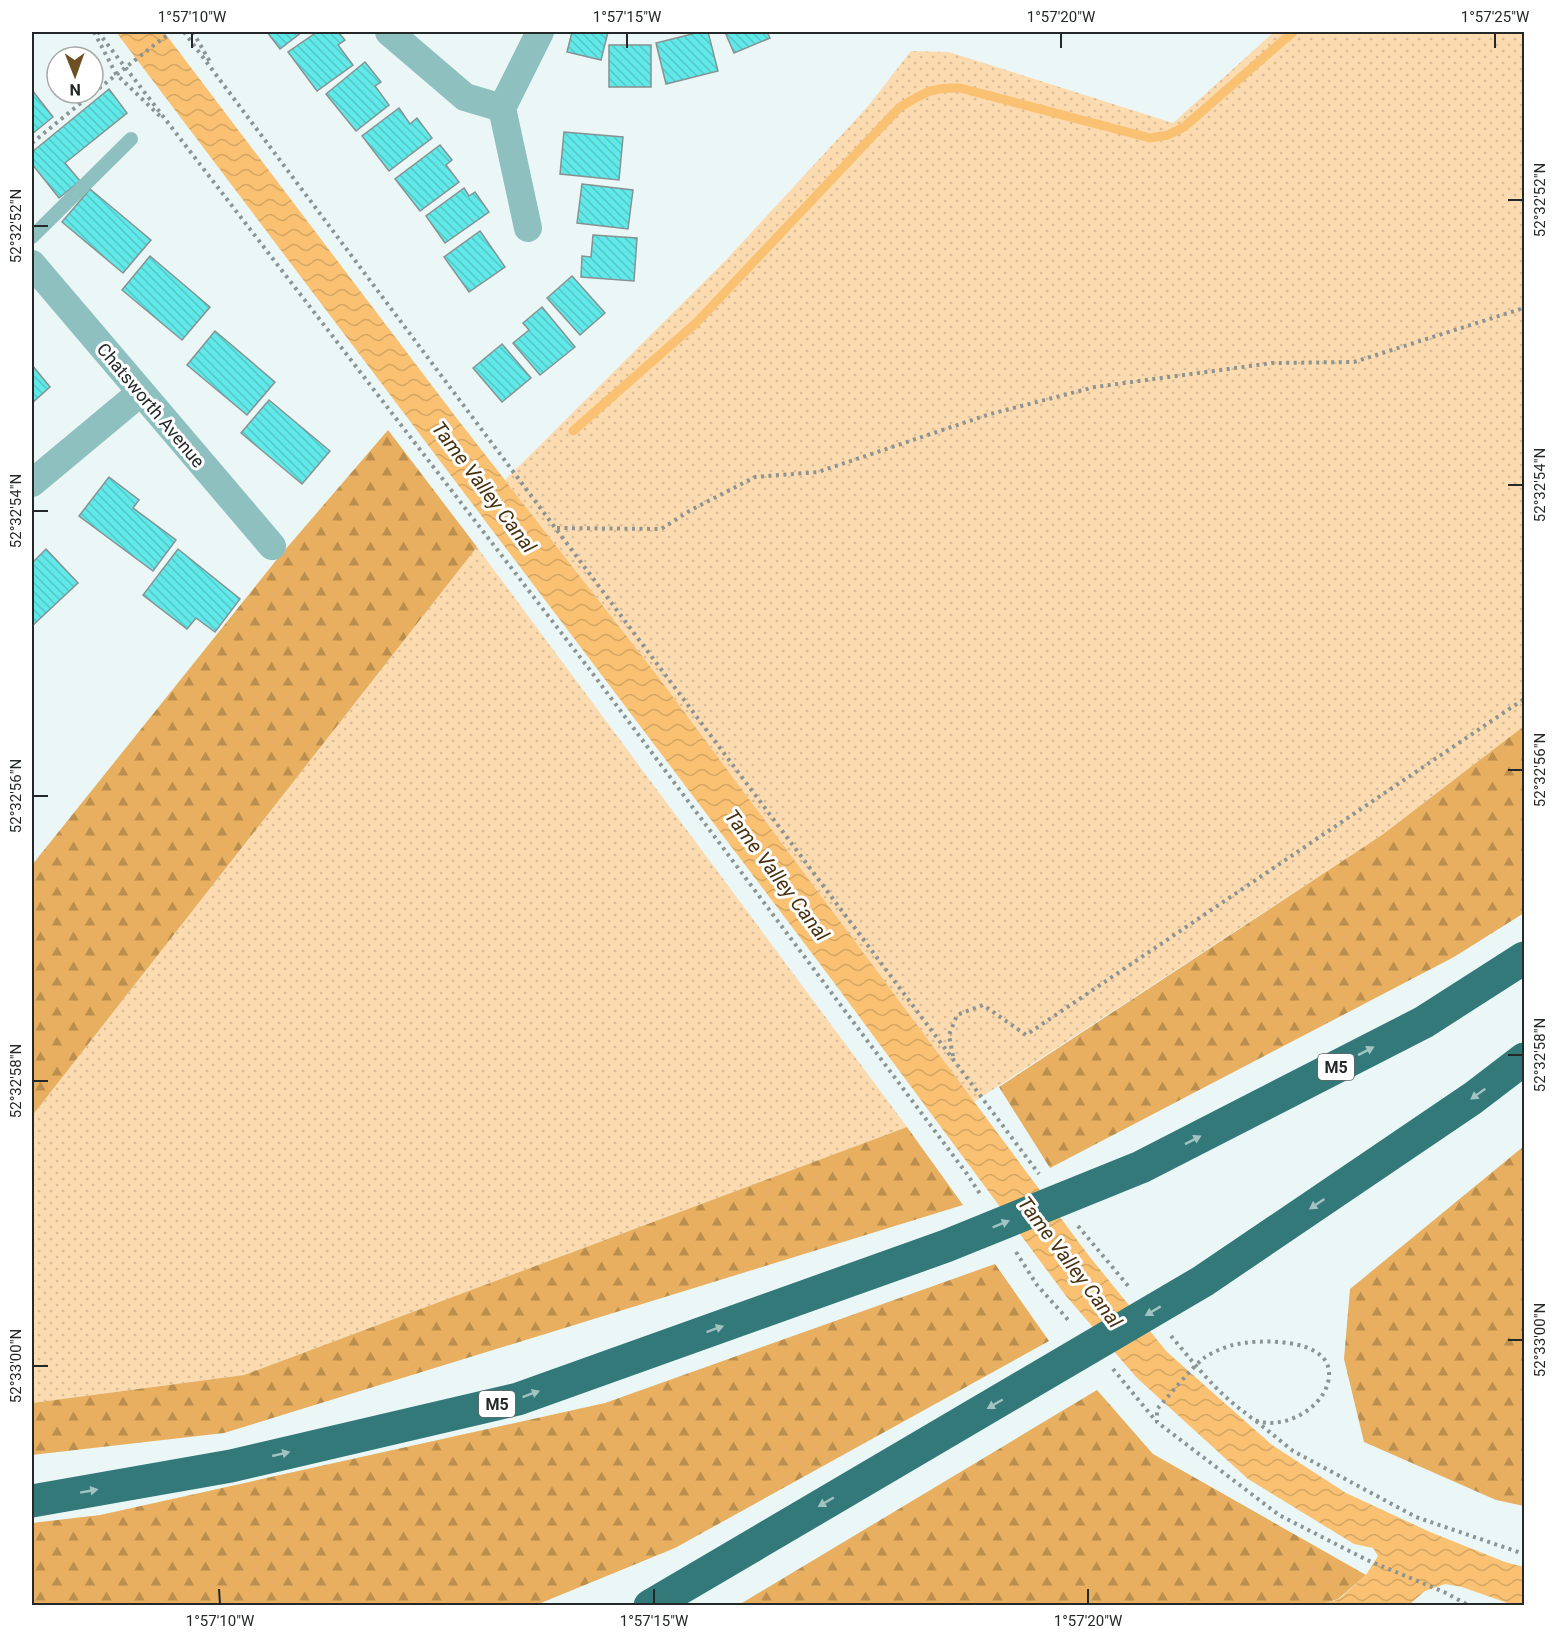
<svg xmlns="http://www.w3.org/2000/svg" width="1556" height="1637" viewBox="0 0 1556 1637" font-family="Roboto,sans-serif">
	<defs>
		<pattern id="grass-dots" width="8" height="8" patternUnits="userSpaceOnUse" patternTransform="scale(1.5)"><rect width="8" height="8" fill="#fbdbaf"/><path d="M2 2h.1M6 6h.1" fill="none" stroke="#d7bc97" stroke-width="1.8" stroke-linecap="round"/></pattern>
		<pattern id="forest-firs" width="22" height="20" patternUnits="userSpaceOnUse" patternTransform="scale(1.5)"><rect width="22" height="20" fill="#e7af5f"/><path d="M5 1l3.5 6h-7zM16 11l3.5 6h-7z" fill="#bb8e4e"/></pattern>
		<pattern id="water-waves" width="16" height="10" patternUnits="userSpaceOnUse" patternTransform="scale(1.5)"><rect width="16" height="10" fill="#f9c171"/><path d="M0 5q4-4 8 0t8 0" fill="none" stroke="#d5a662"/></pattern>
		<pattern id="building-back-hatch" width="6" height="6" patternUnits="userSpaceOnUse" patternTransform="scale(1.5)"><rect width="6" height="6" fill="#61e8e8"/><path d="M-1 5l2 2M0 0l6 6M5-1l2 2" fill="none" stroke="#54c7c7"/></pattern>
	</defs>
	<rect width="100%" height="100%" fill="#ebf7f7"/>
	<g fill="url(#grass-dots)">
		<polygon points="1274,32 1524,32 1524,726 1382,835 974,1102 653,670 505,480 725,261 869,105 911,51 949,52 1173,123"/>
		<polygon points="477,547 907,1127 244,1375 32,1403 32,1116"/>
	</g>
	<g fill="url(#forest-firs)">
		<polygon points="388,430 477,547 32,1116 32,865 278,558"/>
		<polygon points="1524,726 1524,913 1454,957 1050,1168 999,1087 1382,835"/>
		<polygon points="907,1127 963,1205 224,1433 32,1455 32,1403 244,1375"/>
		<polygon points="1524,1146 1524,1506 1496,1500 1364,1442 1344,1359 1350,1289"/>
		<polygon points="995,1264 1049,1341 675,1548 536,1605 32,1605 32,1523 100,1515 605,1403"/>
		<polygon points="1097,1390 1153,1454 1366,1575 1338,1599 1320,1605 737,1606"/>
	</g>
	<polygon fill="url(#water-waves)" points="116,32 164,32 455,416 653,670 1089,1256 1167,1352 1272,1445 1346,1493 1430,1532 1505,1562 1524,1567 1524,1605 1513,1605 1462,1587 1445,1584 1425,1591 1409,1605 1320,1605 1339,1599 1366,1575 1378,1556 1373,1548 1354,1544 1248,1479 1137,1378 1066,1296 838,988"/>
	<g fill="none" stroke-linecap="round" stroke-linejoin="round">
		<path stroke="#f9c171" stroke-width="9" d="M 573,431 L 696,323 L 899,108 C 923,93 931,87 960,88 L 1150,138 L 1168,135 L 1184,127 L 1293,32"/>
	</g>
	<g fill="url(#building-back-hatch)" stroke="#879292" stroke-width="1.5">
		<polygon points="267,32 302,32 280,49"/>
		<polygon points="317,32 338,32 345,40 338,45 353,65 317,91 288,52"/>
		<polygon points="572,32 608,32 601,60 567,52"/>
		<polygon points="700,32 708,32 718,71 666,84 656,43"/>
		<polygon points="725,32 767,32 770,38 734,53"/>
		<rect x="609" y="45" width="42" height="42"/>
		<polygon points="365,62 381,82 375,86 389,105 356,131 326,94"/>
		<polygon points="109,89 127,113 65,163 80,181 59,198 32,164 32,152"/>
		<polygon points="32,90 53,117 32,134"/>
		<polygon points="399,108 410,124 417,118 432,138 389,171 362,136"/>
		<polygon points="564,132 623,137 619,180 560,174"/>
		<polygon points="440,145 452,160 446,165 459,182 420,211 395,179"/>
		<polygon points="582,184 633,190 628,229 577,223"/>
		<polygon points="464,188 469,196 475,192 489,212 445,243 426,216"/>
		<polygon points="90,189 151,240 123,273 62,222"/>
		<polygon points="480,231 505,267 469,292 444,257"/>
		<polygon points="593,235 637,238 634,281 581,277 582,256 591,257"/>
		<polygon points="150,256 210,307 182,340 122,290"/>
		<polygon points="572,276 605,313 580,335 547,298"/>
		<polygon points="542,307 575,347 540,375 513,343 529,330 523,323"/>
		<polygon points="215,331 275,382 247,415 187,365"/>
		<polygon points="502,344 531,378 502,402 473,368"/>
		<polygon points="32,365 50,387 32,403"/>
		<polygon points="269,400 330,451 302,484 241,433"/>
		<polygon points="109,477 139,500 133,508 176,540 153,571 79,516"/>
		<polygon points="46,549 78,583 32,626 32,563"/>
		<polygon points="178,549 240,599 215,632 196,618 187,629 143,595"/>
	</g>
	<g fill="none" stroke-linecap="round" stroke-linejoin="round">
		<g stroke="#8c9494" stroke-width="4" stroke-dasharray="3 4.5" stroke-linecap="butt">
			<polyline points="94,32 116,74 162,118"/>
			<polyline points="98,32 590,670 967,1174 982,1197"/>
			<polyline points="184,32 1039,1174"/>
			<polyline points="193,32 210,62"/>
			<polyline points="93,93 171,32"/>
			<polyline points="32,143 93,93"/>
			<polyline points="557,528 661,529 691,510 755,477 818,472 990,414 1095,387 1272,363 1354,362 1524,308"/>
			<polyline points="953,1056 949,1035 957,1015 983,1005 1026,1035 1524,699"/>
			<polyline points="1078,1226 1129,1287"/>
			<polyline points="1016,1252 1037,1285 1070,1322"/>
			<path d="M 1171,1336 C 1194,1363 1215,1391 1244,1412 C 1247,1414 1251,1418 1255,1420 C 1284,1432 1331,1405 1329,1372 C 1327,1337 1256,1339 1233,1345 C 1224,1347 1211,1353 1204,1358 C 1190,1369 1170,1395 1157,1409 L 1157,1422 L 1279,1515 L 1367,1560 L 1444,1592 L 1470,1606"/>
			<polyline points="1113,1369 1156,1421"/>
			<polyline points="1256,1421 1293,1451 1416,1517 1524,1554"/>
		</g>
		<polyline stroke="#8ec0bf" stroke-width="14" points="32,237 131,139"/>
		<g stroke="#8ec0bf" stroke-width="28">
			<polyline points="389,32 465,97 502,108"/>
			<polyline points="528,228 502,108 540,32"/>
			<polyline points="32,264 272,546"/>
			<polyline points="32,483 140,393"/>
		</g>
		<g stroke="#337979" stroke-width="33">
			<polyline points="32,1501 231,1466 518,1399 946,1246 1141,1167 1424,1022 1524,958"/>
			<polyline points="650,1606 1203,1281 1473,1098 1524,1059"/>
		</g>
	</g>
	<defs><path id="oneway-solid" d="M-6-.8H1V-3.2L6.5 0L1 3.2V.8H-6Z" transform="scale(1.5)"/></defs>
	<g fill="#a3c3c3">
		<use href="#oneway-solid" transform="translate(1366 1051) rotate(-27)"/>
		<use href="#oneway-solid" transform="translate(1478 1094) rotate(144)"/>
		<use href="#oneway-solid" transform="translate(1193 1140) rotate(-27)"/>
		<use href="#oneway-solid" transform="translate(1317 1204) rotate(146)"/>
		<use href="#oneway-solid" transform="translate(1001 1224) rotate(-22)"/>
		<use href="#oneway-solid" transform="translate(1153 1311) rotate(149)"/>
		<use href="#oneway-solid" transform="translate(715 1329) rotate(-20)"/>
		<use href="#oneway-solid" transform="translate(531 1394) rotate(-20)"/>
		<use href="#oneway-solid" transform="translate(995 1404) rotate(150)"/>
		<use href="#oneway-solid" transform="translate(281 1454) rotate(-13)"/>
		<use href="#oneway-solid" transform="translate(89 1491) rotate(-10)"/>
		<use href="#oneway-solid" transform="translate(826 1502) rotate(150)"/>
	</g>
	<path fill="none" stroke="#242828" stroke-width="2" d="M 192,33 L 192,48M 627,33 L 627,48M 1061,33 L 1061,48M 1495,33 L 1495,48M 1508,200 L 1523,200M 33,226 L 48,226M 1508,485 L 1523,485M 33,511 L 48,511M 1508,770 L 1523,770M 33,796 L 48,796M 1508,1055 L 1523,1055M 33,1081 L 48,1081M 1508,1340 L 1523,1340M 33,1366 L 48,1366M 219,1589 L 220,1604M 654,1589 L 654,1604M 1088,1589 L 1088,1604"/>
	<g text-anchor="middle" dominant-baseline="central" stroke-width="6" stroke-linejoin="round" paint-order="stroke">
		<g fill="#fff" stroke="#666868" stroke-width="1.5">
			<rect x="1318" y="1054" width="36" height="26" rx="4.5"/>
			<rect x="479" y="1391" width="36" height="26" rx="4.5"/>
		</g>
		<g font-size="16" font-weight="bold" fill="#242828">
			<text x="1336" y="1067">M5</text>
			<text x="497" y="1404">M5</text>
		</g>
		<g font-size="18" fill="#242828" stroke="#fff">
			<text transform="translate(151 405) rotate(50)">Chatsworth Avenue</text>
		</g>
		<g font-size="20" font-style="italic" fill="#47310e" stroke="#fff">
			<text transform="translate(484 487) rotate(53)">Tame Valley Canal</text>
			<text transform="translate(777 875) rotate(53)">Tame Valley Canal</text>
			<text transform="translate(1070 1262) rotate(53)">Tame Valley Canal</text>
		</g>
	</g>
	<rect width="1556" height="1637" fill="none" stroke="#ffffff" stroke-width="66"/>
	<g transform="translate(75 75) rotate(179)"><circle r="28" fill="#ffffff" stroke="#a7a9a9" stroke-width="1.5"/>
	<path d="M0-4.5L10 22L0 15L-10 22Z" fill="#6e5024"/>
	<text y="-9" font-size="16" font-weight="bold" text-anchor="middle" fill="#242828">N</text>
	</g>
	<rect x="33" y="33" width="1490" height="1571" fill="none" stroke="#242828" stroke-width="2"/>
	<g font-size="15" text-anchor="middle" fill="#242828">
		<text x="192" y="22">1°57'10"W</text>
		<text x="627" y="22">1°57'15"W</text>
		<text x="1061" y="22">1°57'20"W</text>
		<text x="1495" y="22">1°57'25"W</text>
		<text transform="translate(1540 200) rotate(-90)" y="5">52°32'52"N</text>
		<text transform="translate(16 226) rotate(-90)" y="5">52°32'52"N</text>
		<text transform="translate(1540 485) rotate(-90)" y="5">52°32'54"N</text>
		<text transform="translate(16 511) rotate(-90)" y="5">52°32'54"N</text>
		<text transform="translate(1540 770) rotate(-90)" y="5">52°32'56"N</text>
		<text transform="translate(16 796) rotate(-90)" y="5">52°32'56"N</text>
		<text transform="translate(1540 1055) rotate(-90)" y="5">52°32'58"N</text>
		<text transform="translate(16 1081) rotate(-90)" y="5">52°32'58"N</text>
		<text transform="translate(1540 1340) rotate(-90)" y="5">52°33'00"N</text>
		<text transform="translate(16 1366) rotate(-90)" y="5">52°33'00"N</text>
		<text x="220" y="1626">1°57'10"W</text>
		<text x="654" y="1626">1°57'15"W</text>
		<text x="1088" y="1626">1°57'20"W</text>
	</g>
</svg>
